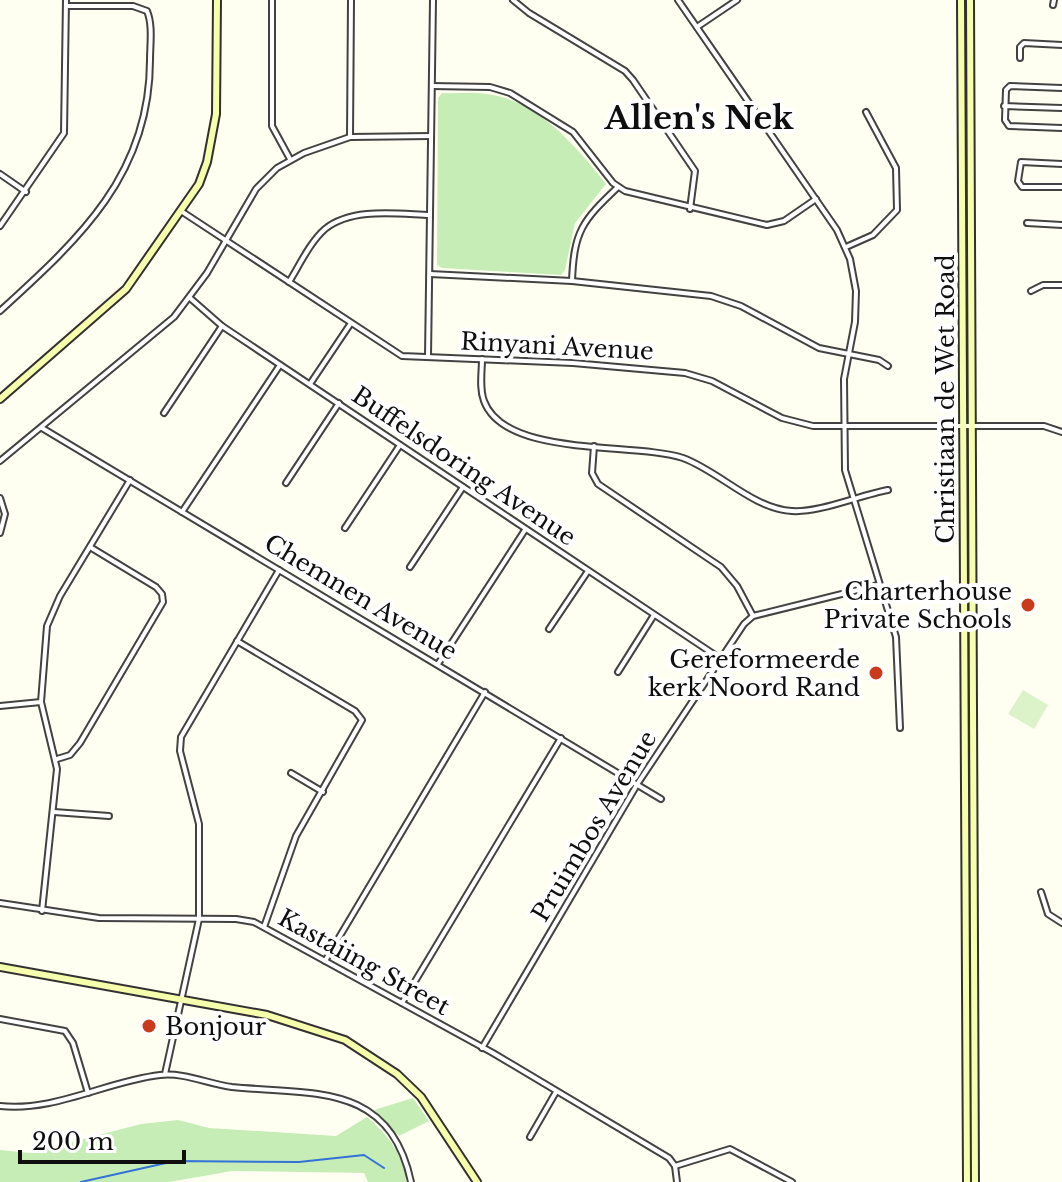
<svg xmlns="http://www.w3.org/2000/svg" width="1062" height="1182" viewBox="0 0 1062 1182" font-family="'Libre Baskerville',serif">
	<rect width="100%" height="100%" fill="#fffff1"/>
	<g fill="#c7edb7">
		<path d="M 442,93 C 457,94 473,92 487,94 C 537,100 577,147 606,184 L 575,223 L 565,270 L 561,275 L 442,268 L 437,265 L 438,98 Z"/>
		<polygon points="413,1098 429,1121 399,1136 374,1110"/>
		<path d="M 367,1117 C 386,1133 405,1155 406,1182 L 368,1182 L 364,1173 L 232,1171 L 169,1182 L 0,1182 L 0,1150 L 30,1153 L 141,1124 L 178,1120 L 209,1128 L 336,1136 Z"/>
	</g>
	<polygon fill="#dcf3ca" points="1023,690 1048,705 1034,729 1008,714"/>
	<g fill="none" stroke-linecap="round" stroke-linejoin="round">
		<polyline stroke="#3372d7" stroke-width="2" points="81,1182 175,1161 299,1162 364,1155 384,1168"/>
		<defs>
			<g id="street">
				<polyline points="272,0 272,126 290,159"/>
				<polyline points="513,0 529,13 625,71 633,80 695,171 690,209"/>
				<polyline points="678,0 837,230 850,259 856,291 855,322 844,379 845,470 896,637 900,728"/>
				<polyline points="1053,5 1054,0"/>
				<polyline points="697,27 737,0"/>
				<polyline points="1020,58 1020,47 1024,43 1062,45"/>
				<polyline points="432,86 490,87 510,93 573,132 613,183 625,191 767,225 784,221 816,199"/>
				<polyline points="1062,88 1010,86 1006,90 1005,120 1009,126 1062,128"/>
				<polyline points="1004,106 1062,108"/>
				<polyline points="350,137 351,0"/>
				<polyline points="1062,164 1021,162 1018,181 1022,187 1062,187"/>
				<polyline points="0,174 26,192"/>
				<polyline points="181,211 402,356 573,363 685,373 712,381 782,418 813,426 1044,426 1062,432"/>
				<polyline points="1027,223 1062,225"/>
				<polyline points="0,226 64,133 66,0"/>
				<polyline points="846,247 873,235 897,210 896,168 866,112"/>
				<polyline points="430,274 572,281 711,296 741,306 819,348 879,360 888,366"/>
				<path d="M 572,281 C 574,231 582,221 618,187"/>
				<path d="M 289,282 C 299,266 310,242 325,229 C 352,207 398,214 430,215"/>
				<polyline points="1031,291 1043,285 1062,285"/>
				<polyline points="190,298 222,326 721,659"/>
				<path d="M 0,311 C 79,239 150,175 150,60 C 150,45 153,25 147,11 L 133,6 L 66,6"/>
				<polyline points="428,357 433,0"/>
				<path d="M 482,359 C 482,372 479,388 484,401 C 505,458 634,442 683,458 C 719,471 753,509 792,511 C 819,513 860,495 888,490"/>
				<polyline points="310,384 351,323"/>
				<polyline points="164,413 222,326"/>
				<polyline points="42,428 661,799"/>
				<polyline points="594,446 592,473 598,484 721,567 737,586 753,616"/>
				<polyline points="0,461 174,317 207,273 256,189 277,168 304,153 350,137 431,136"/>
				<polyline points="286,483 339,403"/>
				<polyline points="0,498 5,514 0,533"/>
				<polyline points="182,512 280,365"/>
				<polyline points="345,528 400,445"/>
				<polyline points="410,567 463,487"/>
				<polyline points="549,629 588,571"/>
				<polyline points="237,641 355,711 362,720 296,836 264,927"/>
				<polyline points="438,664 525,530"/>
				<polyline points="618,672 654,615"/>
				<polyline points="0,706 41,702"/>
				<polyline points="57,759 70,755 80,743 163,602 162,594 156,587 90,547"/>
				<polyline points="291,773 323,792"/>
				<polyline points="54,812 109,816"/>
				<polyline points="1041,892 1048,914 1062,923"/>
				<polyline points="0,903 99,918 236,919 254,922 493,1053 669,1158 675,1166"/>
				<polyline points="42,911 57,769 41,702 47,626 60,596 130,480"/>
				<polyline points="325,961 485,692"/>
				<polyline points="402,1003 561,738"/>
				<polyline points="0,1019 65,1031 73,1043 88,1093"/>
				<polyline points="482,1048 638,783 744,624 753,616 878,585"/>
				<polyline points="165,1074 199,919 199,824 180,751 181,737 279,570"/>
				<path d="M 0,1106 C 55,1112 107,1081 160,1075 C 183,1072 209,1084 232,1087 C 311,1095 390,1081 411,1182"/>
				<polyline points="530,1137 556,1092"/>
				<polyline points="675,1166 730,1149 792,1182"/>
				<polyline points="675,1166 677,1182"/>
			</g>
			<g id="secondary">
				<polyline points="961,0 967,1182"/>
				<polyline points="970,0 975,1182"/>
				<polyline points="0,399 126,289 199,184 207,162 216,114 217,0"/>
				<polyline points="0,967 267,1015 345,1040 397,1074 421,1097 477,1182"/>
			</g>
		</defs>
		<use href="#street" stroke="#424242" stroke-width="8"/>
		<use href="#secondary" stroke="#313131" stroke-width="10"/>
		<use href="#street" stroke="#fff" stroke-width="4"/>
		<use href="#secondary" stroke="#f6ffac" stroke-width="6"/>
	</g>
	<g fill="#ca3a1c" stroke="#fff" stroke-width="3">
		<circle cx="1028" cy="605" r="8"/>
		<circle cx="876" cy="673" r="8"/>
		<circle cx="149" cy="1026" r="8"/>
	</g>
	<g text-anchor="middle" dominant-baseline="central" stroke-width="8" stroke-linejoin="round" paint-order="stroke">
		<g font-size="24" fill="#0f0f0f" stroke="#fff">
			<text transform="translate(557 346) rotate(3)">Rinyani Avenue</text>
			<text transform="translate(945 399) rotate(-90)">Christiaan de Wet Road</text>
			<text transform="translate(464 466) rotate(34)">Buffelsdoring Avenue</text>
			<text transform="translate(361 597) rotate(31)">Chemnen Avenue</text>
			<text transform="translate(594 826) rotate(-59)">Pruimbos Avenue</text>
			<text transform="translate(364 962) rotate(29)">Kastaiing Street</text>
		</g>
		<g font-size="24" fill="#0f0f0f" stroke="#fff" text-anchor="end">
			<text x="1012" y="591">Charterhouse<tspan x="1012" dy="28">Private Schools</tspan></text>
			<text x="860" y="659">Gereformeerde<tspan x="860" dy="28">kerk Noord Rand</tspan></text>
			<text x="165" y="1026" text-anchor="start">Bonjour</text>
		</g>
		<g font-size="32" font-weight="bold" fill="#0f0f0f" stroke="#fff">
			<text x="699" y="118">Allen's Nek</text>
		</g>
	</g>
	<path d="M20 1150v12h164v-12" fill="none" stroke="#0f0f0f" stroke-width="4"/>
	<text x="32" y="1150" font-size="24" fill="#0f0f0f" stroke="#ffffff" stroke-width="6" paint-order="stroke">200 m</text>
</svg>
